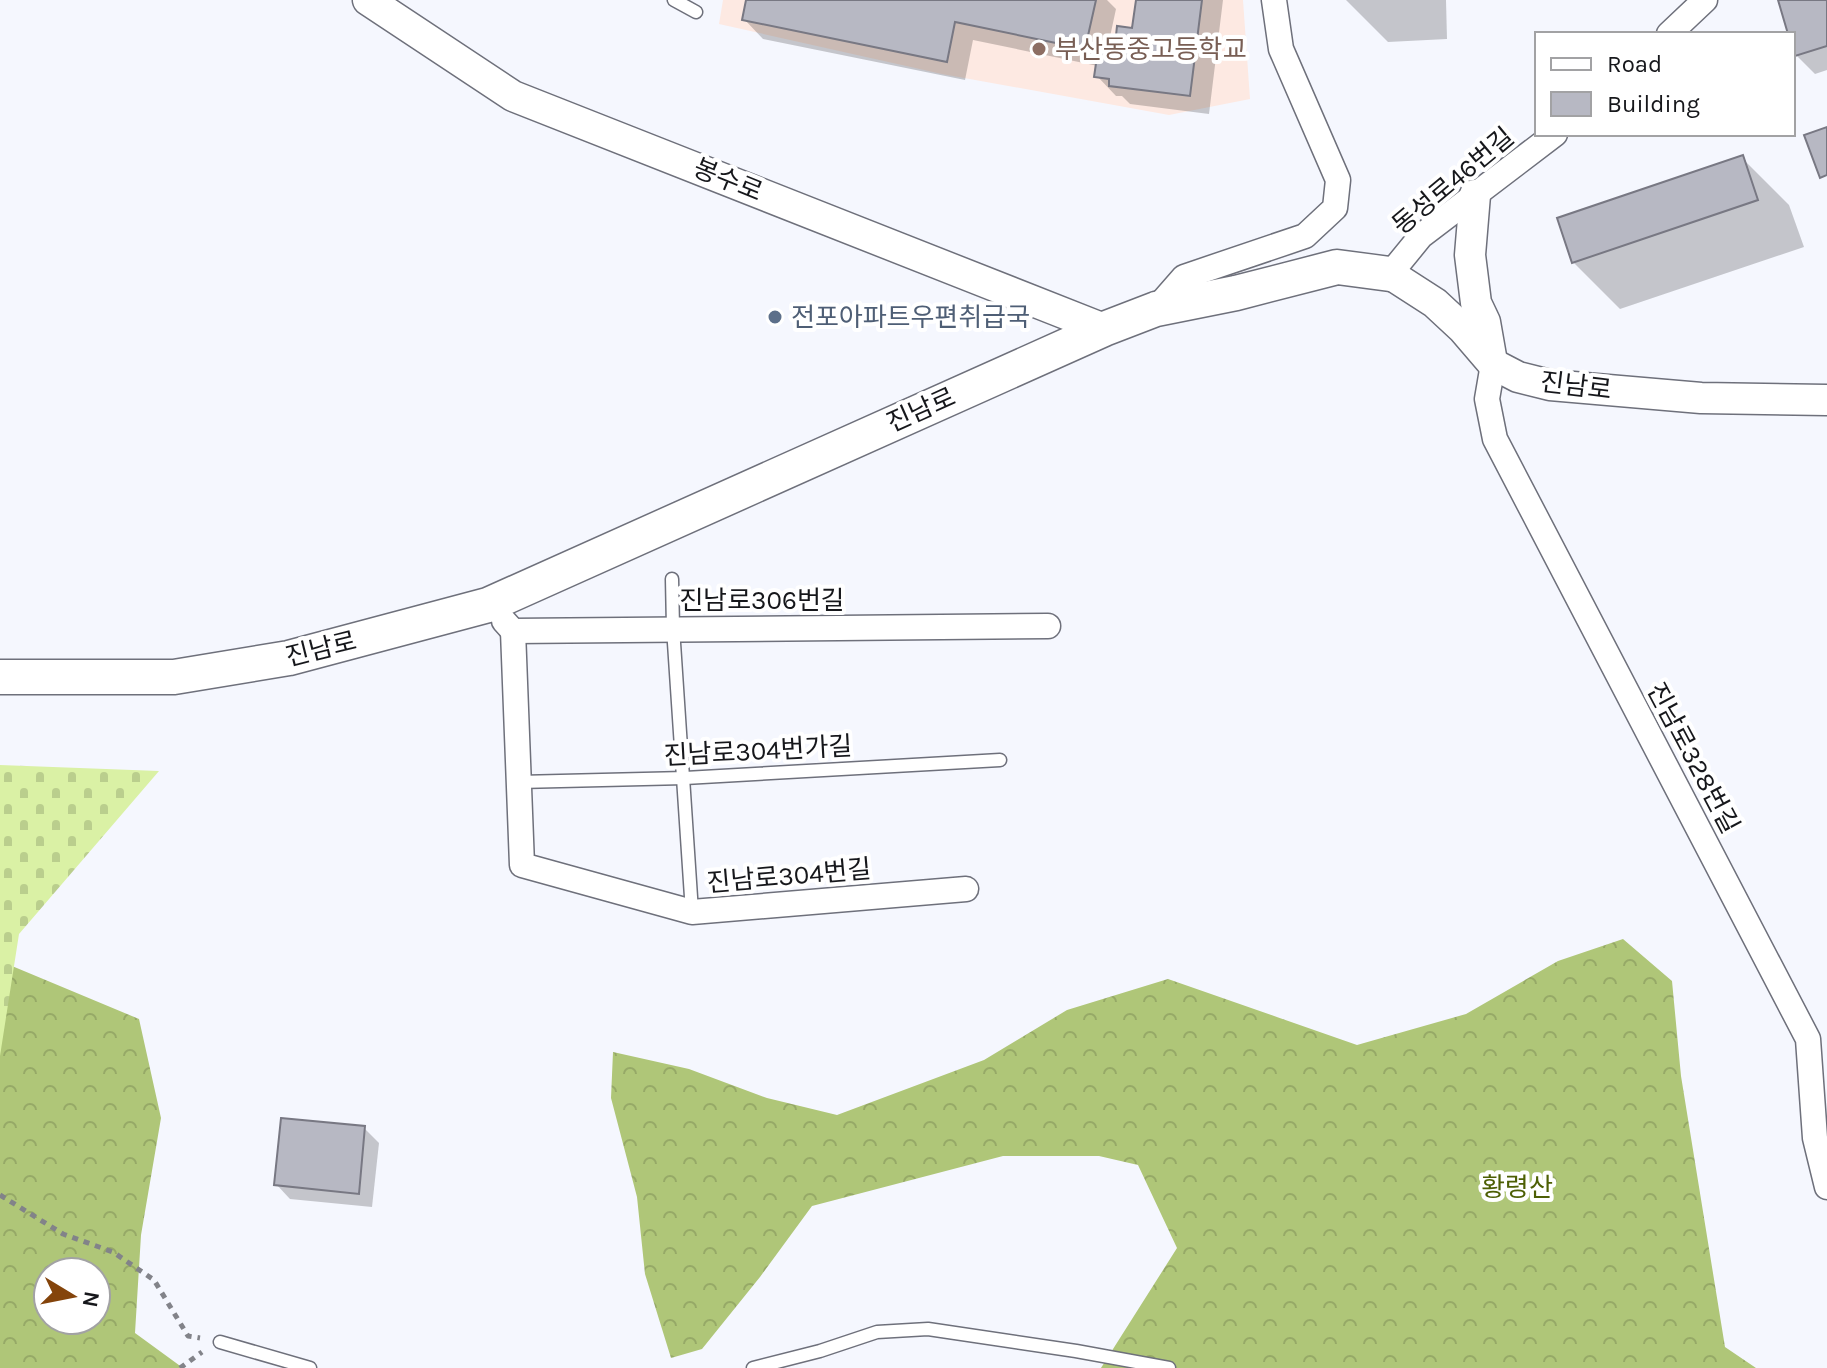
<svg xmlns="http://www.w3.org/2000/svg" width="1827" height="1368" viewBox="0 0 1827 1368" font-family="Karla,'Noto Sans KR',sans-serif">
	<defs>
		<pattern id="forest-crowns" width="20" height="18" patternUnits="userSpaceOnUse" patternTransform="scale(2)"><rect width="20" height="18" fill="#afc678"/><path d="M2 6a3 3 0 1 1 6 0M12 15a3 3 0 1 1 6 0" fill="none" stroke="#96a967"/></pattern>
		<pattern id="cemetery-stones" width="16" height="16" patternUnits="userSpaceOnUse" patternTransform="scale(2)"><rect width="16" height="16" fill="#daf1a5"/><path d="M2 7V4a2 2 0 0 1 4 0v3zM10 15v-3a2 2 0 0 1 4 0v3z" fill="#bace8d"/></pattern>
	</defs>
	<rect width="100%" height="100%" fill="#f5f7fe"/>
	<polygon fill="#fde9e2" points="723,0 1243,0 1250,99 1169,115 942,74 719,24"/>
	<g fill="url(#forest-crowns)" fill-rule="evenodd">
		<polygon points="1623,939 1672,981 1681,1076 1725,1347 1756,1368 1101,1368 1177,1248 1138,1165 1099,1156 1003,1156 812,1206 760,1277 702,1349 671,1358 645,1274 637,1197 611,1098 613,1052 689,1069 767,1098 837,1115 984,1060 1067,1010 1168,979 1357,1045 1466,1014 1558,961"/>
		<path d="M 0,961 L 139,1019 L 161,1118 L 141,1235 L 135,1333 L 183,1368 L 0,1368 ZM 48,1272 L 96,1272 L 96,1320 L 48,1320 Z"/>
	</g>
	<polygon fill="url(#cemetery-stones)" points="0,765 159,771 19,934 0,1056"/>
	<g fill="#0003">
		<polygon points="748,0 1107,0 1116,9 1108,46 1117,47 1134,30 1138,0 1223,0 1209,114 1130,104 1122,96 1116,96 1097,76 1098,66 973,40 965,80 763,39 744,19"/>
		<polygon points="1346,0 1446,0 1447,39 1388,42"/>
		<polygon points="1780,0 1827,0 1827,70 1815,74 1796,55 1793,34 1790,34"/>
		<polygon points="1742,158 1789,205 1804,247 1620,309 1573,262"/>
		<polygon points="364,1128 379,1143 372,1207 290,1199 276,1184"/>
	</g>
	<g fill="#b7b8c3" stroke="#787883" stroke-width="2">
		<polygon points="746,0 1096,0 1085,49 955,22 947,62 742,20"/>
		<polygon points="1136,0 1202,0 1190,96 1109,86 1109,79 1094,77 1099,43 1115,45 1117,26 1132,28"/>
		<polygon points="1778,0 1827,0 1827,46 1795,56 1793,34 1788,34"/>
		<polygon points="1827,127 1827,175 1820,178 1804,135"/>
		<polygon points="1743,155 1758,200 1572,263 1557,218"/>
		<polygon points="281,1118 365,1126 359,1194 274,1185"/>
	</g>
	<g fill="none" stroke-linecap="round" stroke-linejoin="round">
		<defs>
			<g id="service">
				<polyline points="674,0 696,12"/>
				<polyline points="672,579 673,628 692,912"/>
				<polyline points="519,782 685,778 1000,760"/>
				<polyline points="220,1342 310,1368"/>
				<polyline points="753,1368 820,1351 877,1332 928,1329 1076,1351 1169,1368"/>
			</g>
			<g id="minor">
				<polyline points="1669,34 1705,0"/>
				<polyline points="1390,274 1421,236 1555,134"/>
				<polyline points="1156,309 1184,277 1305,236 1335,208 1338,180 1281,49 1274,0"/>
				<polyline points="1493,364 1487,399 1495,439 1808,1039 1815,1138 1827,1187"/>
				<polyline points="504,621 513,631 1048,626"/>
				<polyline points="513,631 522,865 692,912 966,889"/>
			</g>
			<g id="tertiary">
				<polyline points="368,0 513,96 1104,329"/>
				<polyline points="1475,195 1470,255 1476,303 1485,322 1492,362"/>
				<polyline points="1390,274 1435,303 1463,329 1493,364 1518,377 1550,385 1701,398 1827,400"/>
			</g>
			<polyline id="secondary" points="0,677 174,677 289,658 488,605 1104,329 1156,309 1236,293 1337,267 1390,274"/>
		</defs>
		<use href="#service" stroke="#6e707b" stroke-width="15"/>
		<use href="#minor" stroke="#6e707b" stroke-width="27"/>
		<use href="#tertiary" stroke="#6e707b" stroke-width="33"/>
		<use href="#secondary" stroke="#6e707b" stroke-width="37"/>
		<g stroke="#828389" stroke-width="5" stroke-dasharray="6 6" stroke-linecap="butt">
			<polyline points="0,1195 63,1234 113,1252 154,1280 188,1336 200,1338"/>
			<polyline points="180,1368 202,1352"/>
		</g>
		<use href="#service" stroke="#fff" stroke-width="12"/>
		<use href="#minor" stroke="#fff" stroke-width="24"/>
		<use href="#tertiary" stroke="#fff" stroke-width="30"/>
		<use href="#secondary" stroke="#fff" stroke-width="34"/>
	</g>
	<circle fill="#8d6e63" stroke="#fff" stroke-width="3" cx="1039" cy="49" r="8"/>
	<circle fill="#5c6f8a" stroke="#fff" stroke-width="3" cx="775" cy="317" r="8"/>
	<g text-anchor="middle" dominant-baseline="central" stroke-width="8" stroke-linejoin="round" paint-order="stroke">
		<g font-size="26" fill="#785e54" stroke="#fff" text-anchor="start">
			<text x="1055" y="49">부산동중고등학교</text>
		</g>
		<g font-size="26" fill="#16171b" stroke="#fff">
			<text transform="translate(728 180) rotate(22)">봉수로</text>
			<text transform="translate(1453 181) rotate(-40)">동성로46번길</text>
			<text transform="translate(1576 386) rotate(7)">진남로</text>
			<text transform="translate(921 410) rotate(-24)">진남로</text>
			<text x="762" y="600">진남로306번길</text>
			<text transform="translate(321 649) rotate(-14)">진남로</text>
			<text transform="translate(758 751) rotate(-3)">진남로304번가길</text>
			<text transform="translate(1693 758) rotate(62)">진남로328번길</text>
			<text transform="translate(789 876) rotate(-5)">진남로304번길</text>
		</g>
		<g font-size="26" fill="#4e5e75" stroke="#fff" text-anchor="start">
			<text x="791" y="317">전포아파트우편취급국</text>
		</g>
		<g font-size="26" fill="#4d5f04" stroke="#fff">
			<text x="1517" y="1187">황령산</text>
		</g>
	</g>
	<rect x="1535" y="32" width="260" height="104" fill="#ffffff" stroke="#a2a2a4" stroke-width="2"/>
	<rect x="1551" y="58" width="40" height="12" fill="#ffffff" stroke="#a2a2a4" stroke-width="2"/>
	<text x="1607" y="72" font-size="24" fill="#16171b">Road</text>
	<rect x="1551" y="92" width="40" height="24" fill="#b7b8c3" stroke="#a2a2a4" stroke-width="2"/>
	<text x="1607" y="112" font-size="24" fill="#16171b">Building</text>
	<g transform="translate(72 1296) rotate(100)"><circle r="38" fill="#ffffff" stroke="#a2a2a4" stroke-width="2"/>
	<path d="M0-6L14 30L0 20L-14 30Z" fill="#84440b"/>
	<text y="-12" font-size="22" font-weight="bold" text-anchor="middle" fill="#16171b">N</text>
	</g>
</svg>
